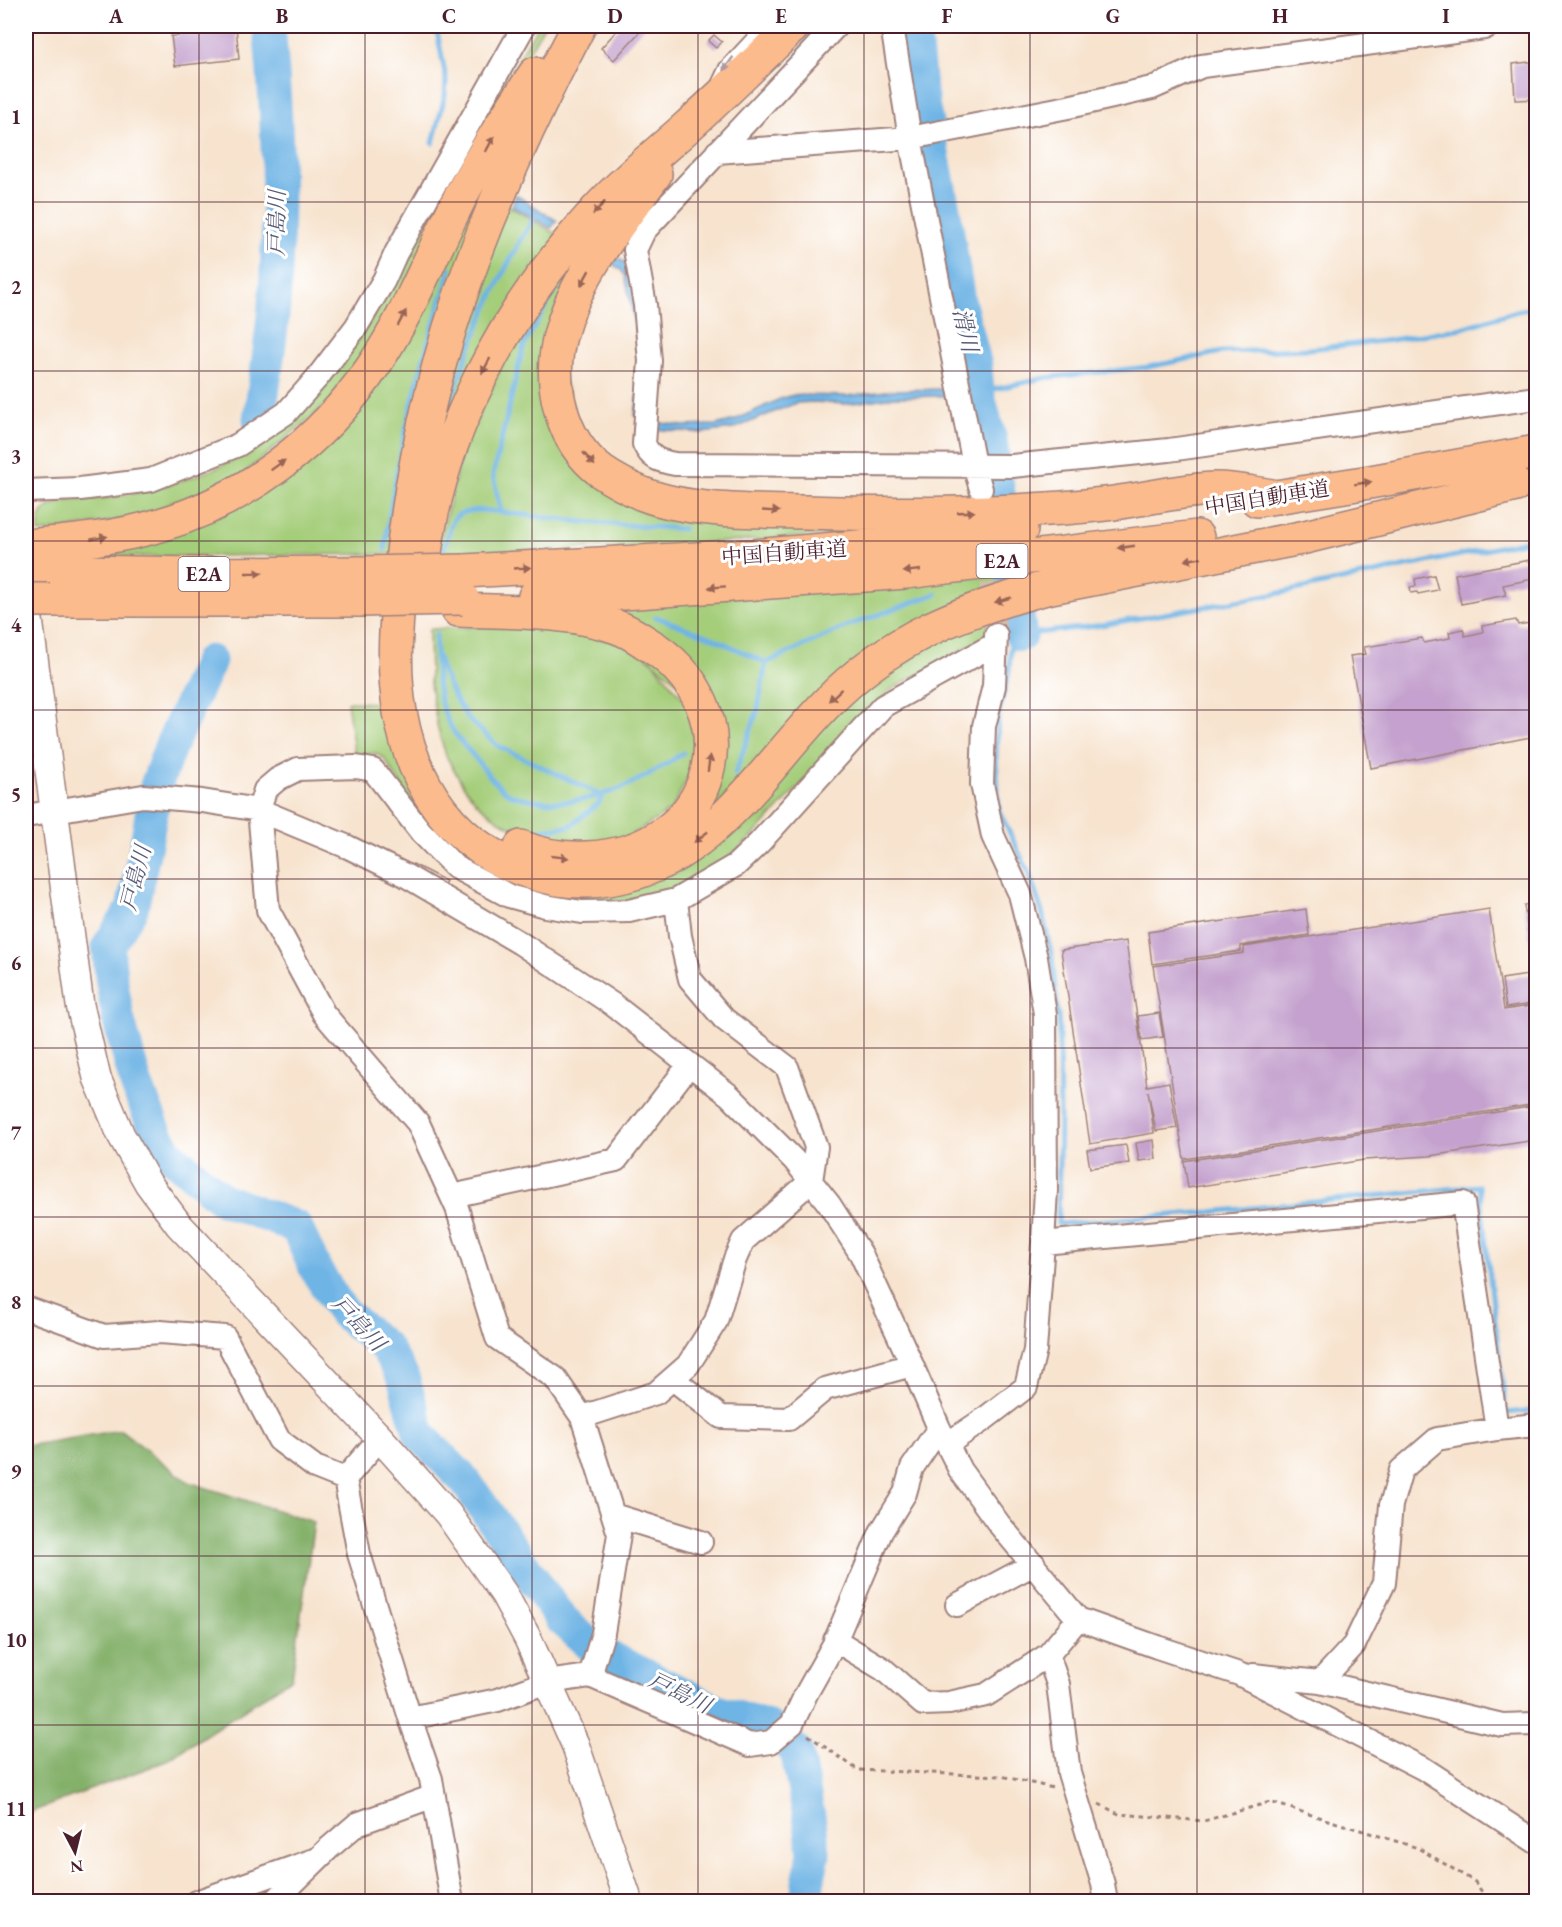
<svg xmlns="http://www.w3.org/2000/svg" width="1562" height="1927" viewBox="0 0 1562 1927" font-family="'EB Garamond','Noto Serif JP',serif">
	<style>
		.green { fill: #a5ce7a; stroke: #787652; stroke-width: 1.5 }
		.forest { fill: #84b16a; stroke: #67684a; stroke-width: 1.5 }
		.water { fill: #6eb4e5; stroke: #5c6a88; stroke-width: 1.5 }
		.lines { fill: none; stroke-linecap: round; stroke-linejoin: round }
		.stream { stroke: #6eb4e5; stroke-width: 5 }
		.river { stroke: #6eb4e5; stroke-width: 33 }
		.building { fill: #c4a1ce }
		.minor-tunnel { stroke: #d4bcad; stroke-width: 22; stroke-dasharray: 22 11; stroke-linecap: butt }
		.service-casing { stroke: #a0817c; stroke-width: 14 }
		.minor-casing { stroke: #a0817c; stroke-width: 26 }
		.tertiary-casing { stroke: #a0817c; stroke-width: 30 }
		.motorway-casing { stroke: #a0817c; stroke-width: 36 }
		.path { stroke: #a0817c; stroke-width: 3; stroke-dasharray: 4.5 4.5; stroke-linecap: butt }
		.service { stroke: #fff; stroke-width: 10 }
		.minor { stroke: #fff; stroke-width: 22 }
		.tertiary { stroke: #fff; stroke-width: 27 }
		.motorway { stroke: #fbbb8d; stroke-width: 33 }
		.motorway-bridge-casing { stroke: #a0817c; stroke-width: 36; stroke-linecap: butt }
		.motorway-bridge { stroke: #fbbb8d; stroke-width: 33 }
		.oneway { fill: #ae9aa0 }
		.oneway2 { fill: #9a6557 }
		.grid { fill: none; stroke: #4a1f2b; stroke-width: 1.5; stroke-opacity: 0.55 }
		.labels { text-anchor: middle; stroke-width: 6; stroke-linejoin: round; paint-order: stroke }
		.shield { fill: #fff; stroke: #80626b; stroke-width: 1.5 }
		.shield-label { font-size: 20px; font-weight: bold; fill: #4a1f2b }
		.street-label { font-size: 21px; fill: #4a1f2b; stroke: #fff }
		.water-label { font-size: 22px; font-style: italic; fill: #585b75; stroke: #fff }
		.neatline { fill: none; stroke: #4a1f2b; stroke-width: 2 }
		.grid-label { font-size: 20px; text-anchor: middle; font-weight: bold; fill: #4a1f2b }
	</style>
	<rect width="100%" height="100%" fill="#fff"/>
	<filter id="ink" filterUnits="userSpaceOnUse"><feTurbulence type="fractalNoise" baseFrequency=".0167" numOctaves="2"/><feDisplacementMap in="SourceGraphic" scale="12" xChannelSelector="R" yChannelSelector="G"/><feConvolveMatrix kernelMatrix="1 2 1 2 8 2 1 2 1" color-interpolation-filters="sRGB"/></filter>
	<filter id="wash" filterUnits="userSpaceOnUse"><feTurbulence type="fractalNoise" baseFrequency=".008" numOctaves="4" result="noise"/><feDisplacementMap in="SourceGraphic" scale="24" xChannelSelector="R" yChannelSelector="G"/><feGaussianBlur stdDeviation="1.35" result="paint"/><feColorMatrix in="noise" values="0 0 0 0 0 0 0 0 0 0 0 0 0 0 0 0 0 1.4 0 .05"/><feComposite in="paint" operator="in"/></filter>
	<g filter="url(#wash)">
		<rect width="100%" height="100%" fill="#f7e3ce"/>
		<path class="green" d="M538,26H544L473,147L389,316L330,401L242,475L155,514L39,533C38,522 40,511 51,506C65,498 93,500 109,498C155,491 224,471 262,443C347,380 390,290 439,199C471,141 503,83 538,26Z
			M524,108L392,554L96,557L70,553L282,476Z
			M507,205L560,236L430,449L455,348Z
			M586,241L548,330L597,484L952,521C913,525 874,530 834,534C702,546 569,549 437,553L462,451L513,342Z
			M1034,572H1059L957,602L700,825L720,717L587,608Z
			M987,615L988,629L985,637L890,690L751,838L722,863L671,892L634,900L605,902L568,901L520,890L473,867L442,842L413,804L384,758L375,753L355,757L347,702L386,703L435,823L609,891L858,687Z
			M480,627H546L621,643L650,658L693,711L696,762L671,810L619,843L541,842L498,820L477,803L463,785L446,756L437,725L430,685L429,629Z"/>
		<path class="forest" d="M121,1430L188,1482L314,1522L292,1678L166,1761L26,1814V1446Z"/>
		<path class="water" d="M516,195L557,221L551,228L512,206Z
			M617,257L628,265L640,316L641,417L635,416L640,380L636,330L625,275L619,268L613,265Z
			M945,389V396L894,397L846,404L813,402L796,403L733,429L701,433L654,429L655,422L683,426L716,425L735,420L782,398L794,395L847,396L894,390Z"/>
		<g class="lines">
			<path class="stream" d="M433,143L445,95L446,79L436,26
				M978,393L1044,378L1148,367L1222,352L1309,349L1392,340L1462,328L1517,311L1536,307
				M447,413C469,343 498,276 536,214
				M501,512L493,475L521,356L525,343L561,279
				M1536,539L1271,595L1096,626L1021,635L1011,644L1009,672L998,717L996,756L999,811L1029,873L1042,912L1052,957L1059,1026L1060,1114L1058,1224L1210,1212L1479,1186L1506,1413L1536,1410
				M444,548C454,520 448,511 483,510L582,522L683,529
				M385,549C396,453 421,360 451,268
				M656,617L713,638L766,663L847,626L936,594
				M436,634C436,667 434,697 451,727C457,739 468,749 476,759C486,771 497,788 511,795C516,797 524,798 529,799C585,811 638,784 683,753
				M438,657L441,668L453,695L468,719L498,746L601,795
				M735,774L758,709L766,663
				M534,831L570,826L599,803L602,797"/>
			<path class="river" d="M914,26L920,88L945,214L959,301L976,366L978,393L991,441L1021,635
				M259,419C265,381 271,343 274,305C281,213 278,118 269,26
				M210,661L170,747L156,786L146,844L132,909L108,946L111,977L118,1018L136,1084L157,1135L168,1153L222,1199L296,1227L317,1272L343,1312L385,1347L403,1377L420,1435L465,1481L561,1619L597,1651L720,1712L769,1727L796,1751L809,1816L814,1853L808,1883L806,1902"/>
		</g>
		<g id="blocks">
			<path class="building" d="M199,26H236L239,59L175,66L171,36H178V32L188,31L189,34L200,33Z
				M621,26H645L614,60L601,48Z
				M1370,26H1398V28L1371,31Z
				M714,35L722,42L716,48L708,41Z
				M1536,61V99L1515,100L1513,64Z
				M1530,560L1533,579L1503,585L1506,595L1461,604L1455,574Z
				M1434,575L1438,590L1418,594L1417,592L1411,593L1410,587L1416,586L1415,579Z
				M1516,620L1518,625L1536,622V736L1371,768L1350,656L1366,654L1364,647L1422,638L1424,643L1450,638L1449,632L1463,629L1465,636L1483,632L1482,626Z
				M413,864L446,881L443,886L451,889L447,898L403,874Z
				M1536,903V971H1535L1524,905Z
				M1306,909L1309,935L1241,946V951L1152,964L1148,932Z
				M1489,909L1504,1010L1536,1005V1104L1184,1159L1153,966L1244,953V947Z
				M1126,941L1147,1086L1169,1082L1177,1128L1156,1131L1148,1091L1154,1133L1090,1144L1061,950Z
				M1534,974L1536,1003L1506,1008L1502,979Z
				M1159,1013L1163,1037L1142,1040L1138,1016Z
				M1536,1106V1140L1429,1156L1364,1160L1188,1188L1184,1161Z
				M1154,1140L1156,1159L1139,1161L1136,1143Z
				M1126,1145L1129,1163L1090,1168L1087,1150Z"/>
		</g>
	</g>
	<g filter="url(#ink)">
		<use href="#blocks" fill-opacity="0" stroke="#a0817c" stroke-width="1.5"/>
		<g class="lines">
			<path class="minor-tunnel" d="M987,550L996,635"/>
			<defs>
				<path id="service" d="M717,84L725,67L763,26"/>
				<path id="minor" d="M836,26L644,231L635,250L645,305L650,361L644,444C651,459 659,461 675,464L1012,466L1169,450L1536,398
					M892,26L910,138L974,465L981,489
					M717,152L910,138L1068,107L1152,88L1202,66L1484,28L1488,26
					M26,491L80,489L151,480L238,445L286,413L317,378L356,327L384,280L396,253L524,26
					M26,816L143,796L202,801L259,810L348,847L403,874L520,943L612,1004L729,1095L794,1160L829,1204L861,1254L908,1356L939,1428L960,1470L999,1524L1078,1619L1157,1647L1239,1674L1424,1769L1536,1842
					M452,1196L616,1160L689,1065
					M1043,1243L1463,1203L1497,1429L1536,1425
					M26,1308L104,1336L160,1332L225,1337L279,1440L315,1467L345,1479
					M673,1379L721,1417L789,1419L825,1389L912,1365
					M582,1417L656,1393L688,1365L716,1321L735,1259L743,1241L811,1181L816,1147L787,1067L724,1019L690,979L680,936L676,900
					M380,1438L345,1479L359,1554L410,1718L431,1779L452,1902
					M947,1444L983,1420L1026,1387L1035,1350L1043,1243L1046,1190L1045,1014L1036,958L1020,894L993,836L982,784L984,726L994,686L996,635
					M613,1515L701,1542
					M957,1605L1034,1564
					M1078,1619L1048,1655L1058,1684L1069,1773L1103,1884L1106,1902
					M835,1640L883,1669L923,1704L949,1703L986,1695L1048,1655
					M1253,1675L1320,1682L1502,1725L1536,1724
					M590,1676L603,1633L619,1534L582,1417L555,1378L497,1338L457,1208L418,1123L324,1014L268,910L259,810L265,790L278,779L298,769L356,767L373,770L421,832L455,867L509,896L545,906L582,912L629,911L676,900L736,865L759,843L883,706L995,644
					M1320,1682L1354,1645L1384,1583L1391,1505L1401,1470L1437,1439L1497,1429
					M410,1718L498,1700L547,1682L590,1676L750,1745L771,1742L792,1724L806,1694L834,1644L881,1532L905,1493L912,1468L939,1428
					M196,1902L314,1860
					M274,1902L329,1848L357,1824L434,1796"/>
				<path id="tertiary" d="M26,597L80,1005L97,1078L121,1135L148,1183L179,1225L380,1438L448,1514L504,1594L528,1639L575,1744L629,1902"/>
				<path id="motorway" d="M579,26C538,104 501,184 470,268C434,367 410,474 400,580C396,623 392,668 400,712C410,767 435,817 482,849C529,880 583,890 638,872C721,845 769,762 828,702C891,638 960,611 1046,588L1301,538L1516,485
					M655,174C620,223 577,274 561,332C547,381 560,441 602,472C615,481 629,488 643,494C689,512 757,511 806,512C905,515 1006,515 1105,504C1140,500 1176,491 1212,489C1232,488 1258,494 1278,497
					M1257,500L1370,482L1536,452
					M26,546C70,542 117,538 160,525C246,500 322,441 372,368C410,313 433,249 464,190C485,150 510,112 535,74
					M423,569C437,434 506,309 597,210C625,179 657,154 688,126C724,94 758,60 793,26
					M26,571L193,574L359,573
					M464,571L753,556L905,543L1021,530
					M535,596L597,595L906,572L1197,537
					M50,600H359
					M458,610C509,612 569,610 617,627C626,630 636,636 645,642C757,709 717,853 587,858C564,859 542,856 521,847"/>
			</defs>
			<use href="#service" class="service-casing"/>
			<use href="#minor" class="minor-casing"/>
			<use href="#tertiary" class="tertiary-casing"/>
			<use href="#motorway" class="motorway-casing"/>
			<path class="path" d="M808,1735L858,1770L1001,1776L1053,1788
				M1099,1804L1119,1814L1204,1821L1270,1802L1418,1848L1475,1882L1489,1902"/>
			<use href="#service" class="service"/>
			<use href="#minor" class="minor"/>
			<use href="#tertiary" class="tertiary"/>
			<use href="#motorway" class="motorway"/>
			<defs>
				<path id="motorway-bridge" d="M359,573L464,571
					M26,600H50
					M359,600L462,598"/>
			</defs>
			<use href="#motorway-bridge" class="motorway-bridge-casing"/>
			<use href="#motorway-bridge" class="motorway-bridge"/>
		</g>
		<defs><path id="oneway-solid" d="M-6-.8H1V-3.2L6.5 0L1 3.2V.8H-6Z" transform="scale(1.5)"/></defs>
		<use class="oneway" href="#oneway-solid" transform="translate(728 64) rotate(127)"/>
		<g class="oneway2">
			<use href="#oneway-solid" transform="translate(490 144) rotate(-61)"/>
			<use href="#oneway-solid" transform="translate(599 208) rotate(133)"/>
			<use href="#oneway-solid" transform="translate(585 278) rotate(119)"/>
			<use href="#oneway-solid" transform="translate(402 318) rotate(-62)"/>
			<use href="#oneway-solid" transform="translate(486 366) rotate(118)"/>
			<use href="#oneway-solid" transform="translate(589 459) rotate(48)"/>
			<use href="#oneway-solid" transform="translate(278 465) rotate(-35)"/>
			<use href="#oneway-solid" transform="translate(1363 483) rotate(-9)"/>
			<use href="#oneway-solid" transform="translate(771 511) rotate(3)"/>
			<use href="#oneway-solid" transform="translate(966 512) rotate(-2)"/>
			<use href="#oneway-solid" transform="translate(99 538) rotate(-10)"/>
			<use href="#oneway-solid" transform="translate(1126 547) rotate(172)"/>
			<use href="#oneway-solid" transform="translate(1193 559) rotate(170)"/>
			<use href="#oneway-solid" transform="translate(522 568) rotate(-3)"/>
			<use href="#oneway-solid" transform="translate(912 571) rotate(174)"/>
			<use href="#oneway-solid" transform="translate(254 573)"/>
			<use href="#oneway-solid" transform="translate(717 587) rotate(176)"/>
			<use href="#oneway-solid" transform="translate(1003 600) rotate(163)"/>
			<use href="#oneway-solid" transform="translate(835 695) rotate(137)"/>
			<use href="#oneway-solid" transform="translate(709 763) rotate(-82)"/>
			<use href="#oneway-solid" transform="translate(701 837) rotate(142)"/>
			<use href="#oneway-solid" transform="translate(560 857) rotate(6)"/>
		</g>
	</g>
	<path class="grid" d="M199,26V1902M365,26V1902M532,26V1902M698,26V1902M864,26V1902M1030,26V1902M1197,26V1902M1363,26V1902M26,202H1536M26,371H1536M26,541H1536M26,710H1536M26,879H1536M26,1048H1536M26,1217H1536M26,1386H1536M26,1556H1536M26,1725H1536"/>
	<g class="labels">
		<g class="shield">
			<rect x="976.5" y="544" width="51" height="34" rx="4.5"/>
			<rect x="178.5" y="557" width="51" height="34" rx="4.5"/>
		</g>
		<g class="shield-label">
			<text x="1002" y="568">E2A</text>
			<text x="204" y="581">E2A</text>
		</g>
		<g class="street-label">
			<text transform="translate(1267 498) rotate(-9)" y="7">中国自動車道</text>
			<text transform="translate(784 553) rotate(-4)" y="7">中国自動車道</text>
		</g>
		<g class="water-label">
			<text transform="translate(276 223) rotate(-89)" y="8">戸島川</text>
			<text transform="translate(966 330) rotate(77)" y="8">滑川</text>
			<text transform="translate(135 878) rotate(-76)" y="8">戸島川</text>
			<text transform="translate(359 1323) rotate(47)" y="8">戸島川</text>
			<text transform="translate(680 1692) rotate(26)" y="8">戸島川</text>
		</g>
	</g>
	<rect width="1562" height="1927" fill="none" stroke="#fff" stroke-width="66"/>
	<g transform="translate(75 1852) rotate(173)" stroke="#ffffff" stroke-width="4.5" paint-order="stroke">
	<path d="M0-4.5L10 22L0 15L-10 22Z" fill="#4a1f2b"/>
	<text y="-9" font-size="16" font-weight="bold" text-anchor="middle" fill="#4a1f2b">N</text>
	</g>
	<rect x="33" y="33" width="1496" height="1861" class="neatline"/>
	<g class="grid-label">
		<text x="116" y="23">A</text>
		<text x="282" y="23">B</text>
		<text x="449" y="23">C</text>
		<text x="615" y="23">D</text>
		<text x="781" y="23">E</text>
		<text x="947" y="23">F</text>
		<text x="1113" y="23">G</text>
		<text x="1280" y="23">H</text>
		<text x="1446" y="23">I</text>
		<text x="16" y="124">1</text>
		<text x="16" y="294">2</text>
		<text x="16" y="463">3</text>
		<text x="16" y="632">4</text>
		<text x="16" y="801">5</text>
		<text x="16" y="970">6</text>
		<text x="16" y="1140">7</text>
		<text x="16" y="1309">8</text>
		<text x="16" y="1478">9</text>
		<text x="16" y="1647">10</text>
		<text x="16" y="1816">11</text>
	</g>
</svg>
